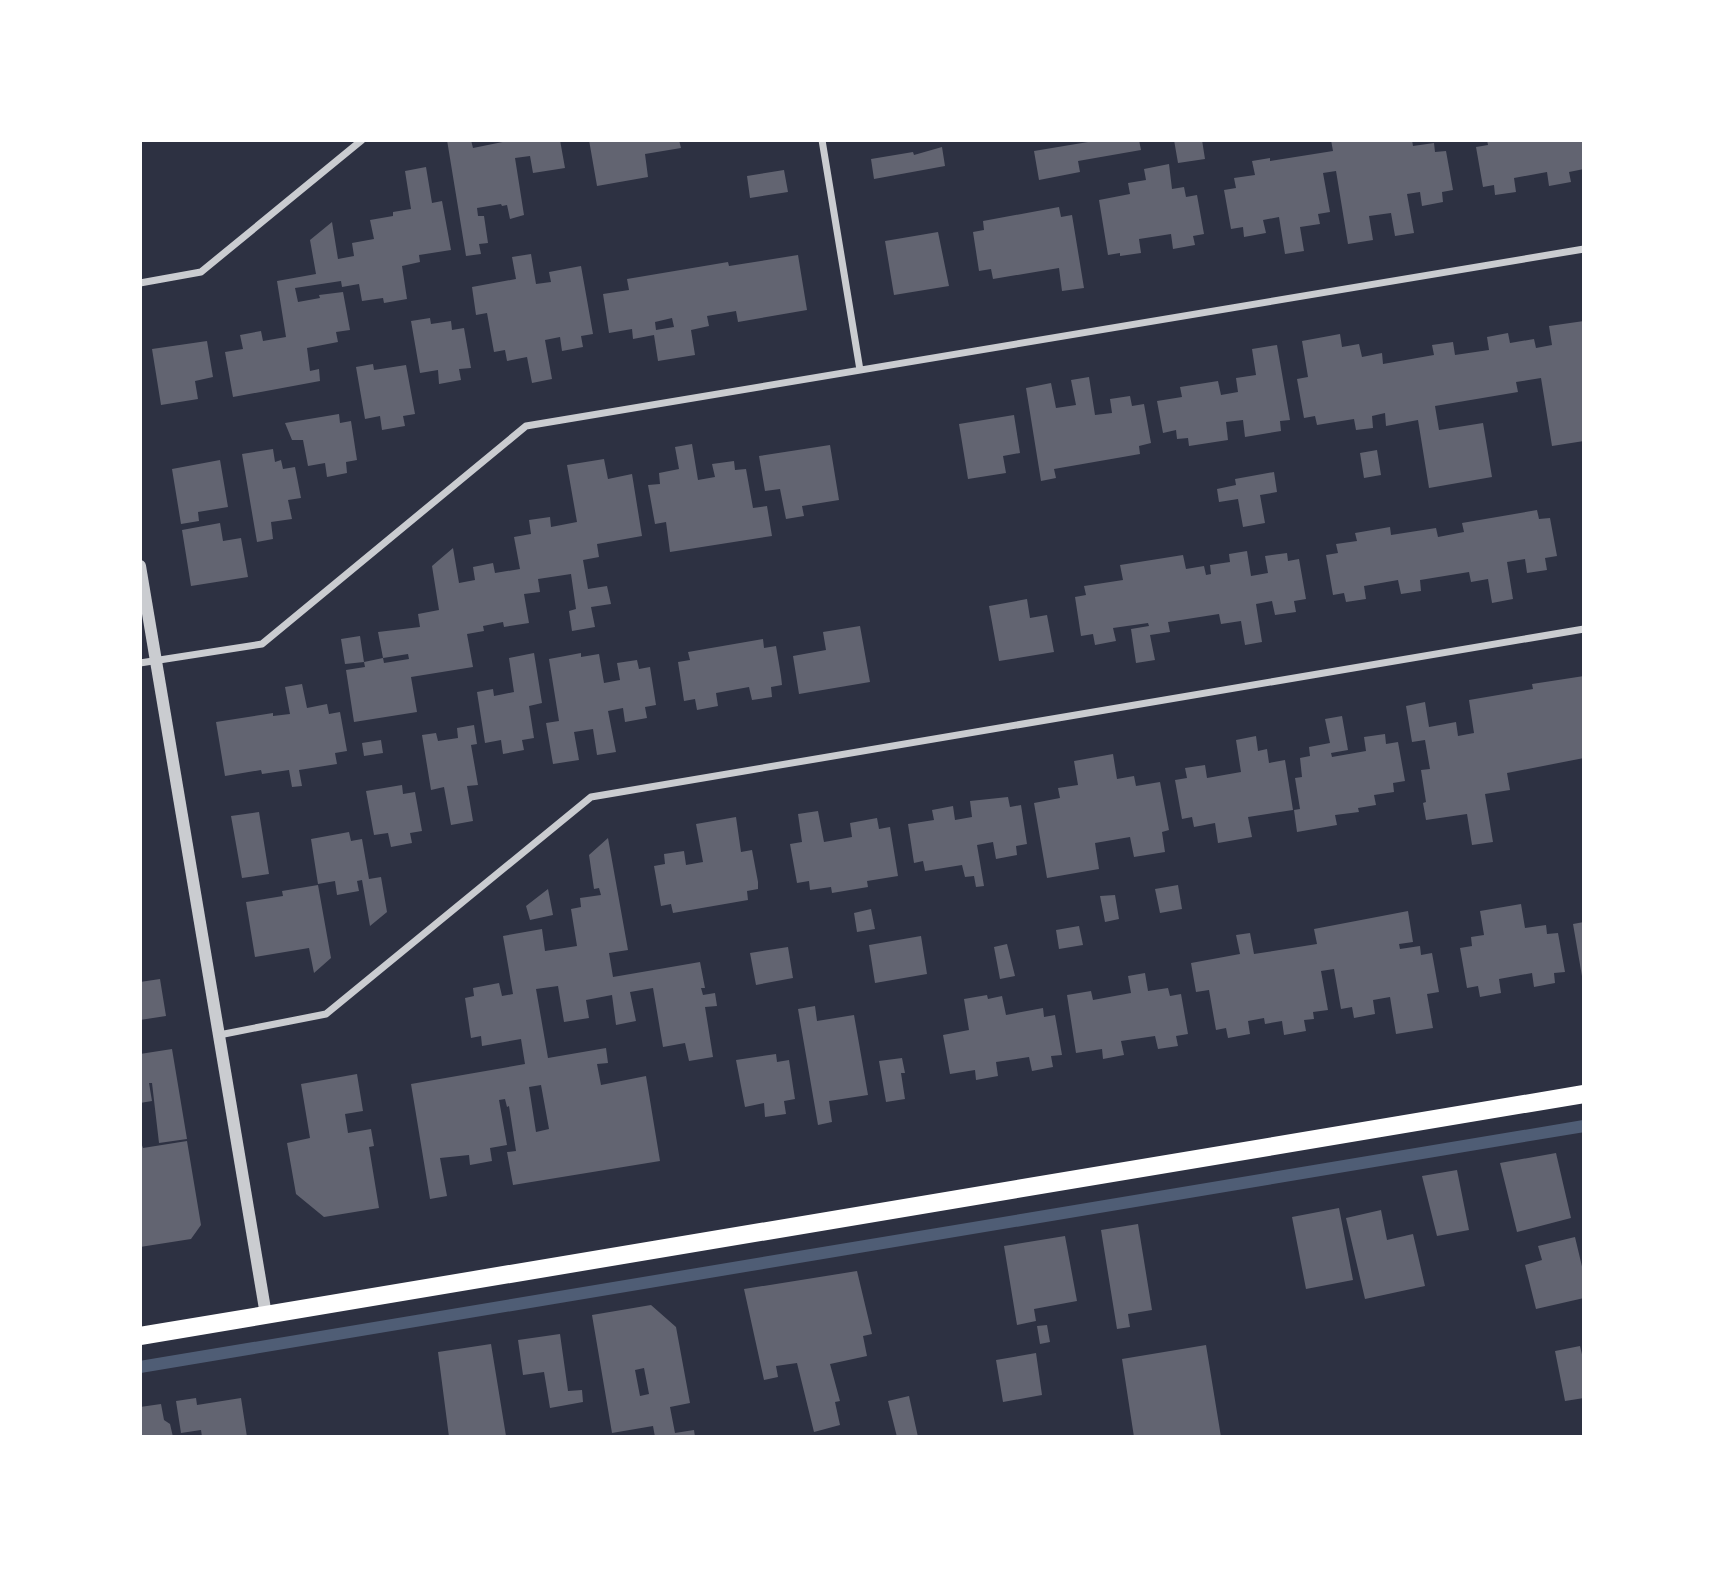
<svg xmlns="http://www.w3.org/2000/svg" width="1724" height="1577" viewBox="0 0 1724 1577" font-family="Helvetica,sans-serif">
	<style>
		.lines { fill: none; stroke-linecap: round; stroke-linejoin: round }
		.stream { stroke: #4f5d75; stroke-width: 12 }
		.building { fill: #626471; fill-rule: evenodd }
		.minor { stroke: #caccd0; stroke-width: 7 }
		.tertiary { stroke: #caccd0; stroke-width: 12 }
		.primary { stroke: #fff; stroke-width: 18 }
	</style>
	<rect width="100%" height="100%" fill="#2d3142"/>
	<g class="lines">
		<path class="stream" d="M140,1367L1584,1126"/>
	</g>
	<path class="building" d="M447,140H471L473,148L512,140H560L565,168L533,173L530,156L515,158L524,215L510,219L507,205L502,206L501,204L477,208L478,216H484L488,243L479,244L481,254L466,256Z
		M589,140H679L681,148L645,154L648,177L597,186Z
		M1100,140H1139L1141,150L1078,161L1080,172L1039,180L1034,151Z
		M1174,140H1202L1205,159L1178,163Z
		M1331,140H1412L1413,146L1434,143L1435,152L1446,151L1453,190L1442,192L1443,202L1422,206L1420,192L1407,194L1414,233L1395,236L1391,213L1369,216L1373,240L1348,244L1336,171L1323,173L1330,212L1318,214L1320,224L1300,227L1304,251L1285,254L1279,217L1263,220L1266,233L1244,237L1243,227L1231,229L1224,190L1236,188L1234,178L1255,175L1252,161L1270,158V161L1333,151Z
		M1487,140H1584V169L1569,172L1571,182L1549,186L1547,172L1514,178L1516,192L1495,195L1494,185L1483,187L1476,147L1488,145Z
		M942,147L945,166L874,179L871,159L913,152L914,155Z
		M1169,164L1172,189L1184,187L1186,197L1197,195L1204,234L1193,236L1195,245L1173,249L1171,234L1139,239L1141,253L1120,256V253L1108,255L1099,200L1130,194L1128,183L1146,180L1144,169Z
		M426,167L432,203L442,201L451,250L419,255L420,262L402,266L407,299L384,303L383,298L362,301L359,284L342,287L341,281L295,288L298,302L320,298L319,295L343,292L350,330L336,332L338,342L307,348L310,371L319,369L320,381L233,397L225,352L243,349L240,335L261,331L263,341L286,337L277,281L316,274L310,240L332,222L338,259L354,256L352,243L374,239L370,220L393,216V212L411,209L405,171Z
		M784,170L788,192L750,198L747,176Z
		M1059,207L1061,217L1072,215L1084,288L1062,291L1059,268L993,279L991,269L979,271L973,232L984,230L983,221Z
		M938,232L949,286L894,295L885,241Z
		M531,254L536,284L551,282L549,272L581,266L593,334L581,336L583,347L562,351L560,337L545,340L552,379L532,383L527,357L507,361L505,350L494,352L487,313L476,315L472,287L516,279L512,257Z
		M798,255L807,310L738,322L736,311L707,316L709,326L691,330L695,355L658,361L654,335L633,339L632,329L609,333L603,294L629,290L627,279L728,262L729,266ZM672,318L674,327L656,330L655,322Z
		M430,318L431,324L451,321L452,330L464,328L471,368L459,369L461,380L439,384L438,370L420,373L411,321Z
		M1584,321V441L1552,446L1541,378L1516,382L1518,392L1435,406L1439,430L1483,423L1492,477L1429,488L1418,420L1386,426L1385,413L1372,416L1373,428L1356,430L1354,419L1317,425L1315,416L1304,418L1297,379L1308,377L1302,341L1340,334L1342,347L1359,344L1362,357L1382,353L1383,364L1434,355L1432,345L1453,342L1455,355L1489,350L1487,337L1508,333L1510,343L1534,339L1536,348L1552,345L1549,326Z
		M207,341L213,377L195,381L198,399L161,405L152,349Z
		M1277,345L1290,420L1280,421L1281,431L1245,437L1243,420L1226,422L1228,440L1189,446L1188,438L1177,439L1176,430L1163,433L1157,401L1182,397L1180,387L1218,381L1221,395L1238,392L1236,378L1256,375L1252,349Z
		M373,364L374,370L406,365L415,414L403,416L405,426L382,430L380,416L365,419L356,367Z
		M1089,377L1095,415L1112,413L1110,399L1130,396L1132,406L1144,404L1151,443L1139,446L1140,454L1054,469L1056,478L1041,481L1026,388L1051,383L1056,408L1076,405L1071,380Z
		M339,414L340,423L351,421L357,460L346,462L347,473L327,477L325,463L308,466L303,440H292L285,423Z
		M1014,415L1020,453L1003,456L1006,473L968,479L959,424Z
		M692,444L698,480L715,477L712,464L734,461L735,470L746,469L753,508L767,506L772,536L670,552L666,522L655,524L648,485L660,484L659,473L679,469L675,447Z
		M830,445L839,500L802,506L804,516L786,519L780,489L765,491L759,456Z
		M273,449L275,462L281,460L283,469L295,467L301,498L288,500L292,519L271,522L273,539L257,542L242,454Z
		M1377,450L1381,475L1364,478L1360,453Z
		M604,459L608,479L632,474L642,536L597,544L599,557L583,560L588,589L607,586L611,604L591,607L595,627L572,631L569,611L576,609L571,574L538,579L540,592L524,594L529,623L504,627L503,622L483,626L484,631L467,634L473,667L411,677L417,712L354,722L346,670L365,667L364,662L345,664L341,639L360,636L364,662L383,658L384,663L409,659L408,654L383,658L378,632L420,627L418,614L439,610L432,566L453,548L459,583L475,580L473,567L493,563L495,573L520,569L514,537L531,534L529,520L550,517L551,527L577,522L567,465Z
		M220,460L228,507L198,512L199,521L181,524L172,469Z
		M1274,472L1277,492L1260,495L1265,523L1243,527L1238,499L1219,502L1217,489L1236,485L1235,479Z
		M1537,510L1539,519L1550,518L1557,556L1545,558L1547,570L1527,573L1525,559L1507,562L1513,599L1492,603L1488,579L1471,582L1469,572L1420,580L1421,591L1401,594L1398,580L1364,586L1366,599L1346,602L1344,593L1333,595L1326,555L1338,553L1336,544L1357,541L1355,533L1390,527L1391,535L1436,528L1438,537L1464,532L1462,523Z
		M220,523L223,541L241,538L248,577L191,586L182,530Z
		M1247,551L1251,576L1268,573L1265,556L1287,553L1288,561L1299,559L1306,599L1294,601L1296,612L1275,615L1272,601L1256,604L1262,642L1245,645L1241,621L1221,624L1219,614L1168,622L1170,632L1150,635L1155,660L1136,663L1131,629L1149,626L1148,623L1113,628L1116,641L1095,645L1093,634L1081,636L1075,597L1086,595L1084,586L1123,580L1120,565L1183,555L1186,569L1204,566L1206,575L1211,574L1210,565L1230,562L1229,554Z
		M1027,599L1030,618L1047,615L1054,652L999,661L989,606Z
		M860,626L870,682L799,694L793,656L826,650L823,632Z
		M763,639L764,648L776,646L781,676L782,685L771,687L772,697L752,700L749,687L716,693L718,706L697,710L695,699L684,701L678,662L690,660L688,652Z
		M534,653L542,703L529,706L534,738L522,740L524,750L503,754L501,740L485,743L477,692L493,689L494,696L514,692L509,658Z
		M581,653V657L599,654L604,683L620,680L617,663L637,660L639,669L650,667L656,705L645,707L647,718L625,722L623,708L608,711L616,752L597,755L593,729L574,732L579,760L553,764L546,723L559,721L549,659Z
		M1584,676V758L1507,773L1510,790L1485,794L1493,842L1472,845L1467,814L1426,820L1423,803L1426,802L1421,770L1430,769L1425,740L1412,742L1406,706L1425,702L1429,727L1456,722L1458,736L1474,733L1469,700L1533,689L1532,684Z
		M302,684L307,708L327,704L329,714L340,712L347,751L335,753L337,764L299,770L302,786L292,787L289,770L262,774L261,770L225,776L216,722L273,713V716L290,714L285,687Z
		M1342,716L1348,750L1331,753L1332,757L1366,751L1364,737L1385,734L1386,744L1398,742L1405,781L1393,783L1394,792L1374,795L1376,805L1358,808L1359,812L1335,815L1337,825L1297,832L1294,810L1300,809L1295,778L1302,777L1300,758L1310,756L1309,747L1330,743L1325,719Z
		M474,725L477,744L471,745L478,785L467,786L473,821L451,825L444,787L431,790L422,735L436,733L438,741L458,738L457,728Z
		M1256,736L1258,751L1267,749L1269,763L1285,760L1293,810L1248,817L1252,837L1218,843L1215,823L1194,827L1192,817L1182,819L1175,780L1187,778L1185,768L1205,765L1207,778L1241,772L1236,740Z
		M381,740L383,753L364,756L362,743Z
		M1113,754L1117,779L1134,776L1136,786L1160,782L1169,830L1162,832L1165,852L1134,857L1130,837L1095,843L1099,869L1047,878L1034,803L1060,798L1058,788L1078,785L1074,761Z
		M402,785L403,794L415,792L422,831L410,833L412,843L391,847L388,833L374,835L366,791Z
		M1008,797L1010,807L1021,805L1027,844L1016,846L1017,855L996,859L993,842L977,845L984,886L976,887L974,876L965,877L962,865L925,871L923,861L914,863L908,824L934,820L932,810L953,806L955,820L972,817L970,801Z
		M818,811L824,842L852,837L850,823L877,818L879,829L890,827L898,876L867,881L868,887L832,893L831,887L810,890L809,881L797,883L790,844L802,842L798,814Z
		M259,812L269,874L242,878L231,816Z
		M736,817L741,852L752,850L758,882V889L747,891L748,900L673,913L671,904L661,906L654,866L665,864L664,854L684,851L686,865L703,862L696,824Z
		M349,832L351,841L362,839L369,879L381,877L387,912L370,926L362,880L357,881L359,891L337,895L335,881L318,884L311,839Z
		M608,838L628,950L609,953L613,977L700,962L705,988H701L703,995L715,993L717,1006L705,1007L713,1057L689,1061L685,1043L663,1047L653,988L630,992L636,1021L616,1025L612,995L586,1000L589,1018L564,1022L558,986L536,989L548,1058L606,1048L608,1063L597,1064L601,1085L646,1076L660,1161L513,1185L507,1152L516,1151L509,1106L507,1107L505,1099L499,1100L507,1145L490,1148L492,1161L470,1165L469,1155L440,1158L447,1196L430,1199L411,1084L525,1064L521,1039L482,1046L481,1036L471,1038L465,998L474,996L473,988L499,983L502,996L513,994L503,936L542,929L545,951L577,946L571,909L581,907L580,898L601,895L599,888L594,889L589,855ZM541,1085L549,1129L536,1132L529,1087Z
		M318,885L331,958L314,973L309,948L255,957L246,902L283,896L282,891Z
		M1178,885L1182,909L1160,913L1155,889Z
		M548,889L553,915L530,920L526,906Z
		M1115,895L1119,919L1105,922L1100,896Z
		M1521,904L1525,928L1546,925L1547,934L1558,933L1565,972L1554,973L1555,983L1534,987L1532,973L1499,979L1501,993L1480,997L1478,986L1467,988L1460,948L1472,946L1471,937L1484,935L1480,911Z
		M871,909L875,929L857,932L854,913Z
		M1408,911L1413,942L1399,944L1400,949L1420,946L1421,955L1432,953L1439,992L1427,994L1433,1028L1396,1034L1390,997L1373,1000L1375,1014L1354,1018L1352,1007L1341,1009L1334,969L1321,971L1328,1010L1313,1012L1314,1019L1304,1020L1306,1031L1284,1035L1282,1021L1265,1024L1264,1018L1248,1021L1250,1034L1228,1038L1226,1028L1216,1030L1209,990L1196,992L1191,963L1240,954L1236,935L1250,933L1254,954L1317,944L1314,929Z
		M1584,922V982H1583L1573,924Z
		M1079,926L1083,945L1059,949L1056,930Z
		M921,936L927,974L875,983L869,945Z
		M1007,944L1015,976L1000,979L994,947Z
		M788,947L793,978L756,985L750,953Z
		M1145,973L1148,991L1168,988L1170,996L1181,994L1188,1034L1176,1036L1178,1046L1158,1049L1155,1036L1121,1041L1124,1055L1103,1059L1102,1049L1076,1053L1067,995L1091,991L1093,1000L1131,993L1128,976Z
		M160,979L166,1016L140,1020V982Z
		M987,995L988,999L1002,996L1006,1015L1043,1008L1044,1017L1055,1015L1062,1055L1051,1056L1053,1067L1032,1071L1029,1057L996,1062L998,1076L976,1080L975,1070L950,1074L943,1035L969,1030L964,999Z
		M815,1006L817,1021L854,1015L868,1095L829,1101L832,1122L818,1125L798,1009Z
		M172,1049L187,1139L159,1143L152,1083H149L152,1101L140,1103V1054Z
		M776,1054L777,1062L789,1060L795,1099L784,1101L786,1114L765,1117L764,1103L745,1107L736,1060Z
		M902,1058L905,1073H901L905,1099L886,1102L879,1061Z
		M357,1074L363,1111L345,1114L348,1133L371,1129L374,1146L369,1147L379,1208L324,1217L296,1194L287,1143L310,1138L301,1084Z
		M140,1140L143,1148L187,1141L201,1225L191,1239L140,1247Z
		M1556,1153L1571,1218L1517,1232L1500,1163Z
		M1457,1170L1469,1230L1437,1236L1422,1176Z
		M1339,1208L1353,1280L1306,1289L1292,1217Z
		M1381,1210L1387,1240L1413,1234L1425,1286L1365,1299L1346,1218Z
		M1138,1224L1152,1310L1128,1314L1130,1327L1117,1329L1101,1230Z
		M1065,1236L1077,1301L1034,1309L1036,1321L1017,1325L1004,1246Z
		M1575,1237L1584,1275V1298L1536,1309L1525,1265L1542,1260L1538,1246Z
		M857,1271L872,1334L863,1336L867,1356L830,1364L840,1401L835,1402L840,1425L814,1432L797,1363L776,1366L778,1377L764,1380L744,1289Z
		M651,1305L676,1327L690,1403L670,1407L675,1433L694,1430L695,1437H655L653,1426L612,1433L592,1315ZM644,1368L649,1394L640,1396L635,1370Z
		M1047,1325L1050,1342L1040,1344L1037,1326Z
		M560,1334L568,1391L582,1390L583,1402L550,1408L544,1372L523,1375L518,1340Z
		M491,1344L506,1436L449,1437L438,1352Z
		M1206,1345L1221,1437H1134L1122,1359Z
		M1580,1346L1584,1363V1398L1565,1401L1555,1351Z
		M1036,1353L1042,1395L1003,1402L996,1360Z
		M909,1396L918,1437H897L888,1401Z
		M196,1398L197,1405L241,1398L247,1437H202L201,1430L181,1433L176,1401Z
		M161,1404L164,1420L170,1424L173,1437H140V1407Z"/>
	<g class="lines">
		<path class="minor" d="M822,140L860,370
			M140,283L201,272L362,140
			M140,663L262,644L526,426L1584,249
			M219,1035L326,1014L591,797L1584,629"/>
		<path class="tertiary" d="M140,566L266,1315"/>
		<path class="primary" d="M140,1336L1584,1094"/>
	</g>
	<rect width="1724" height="1577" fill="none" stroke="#ffffff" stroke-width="284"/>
</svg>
